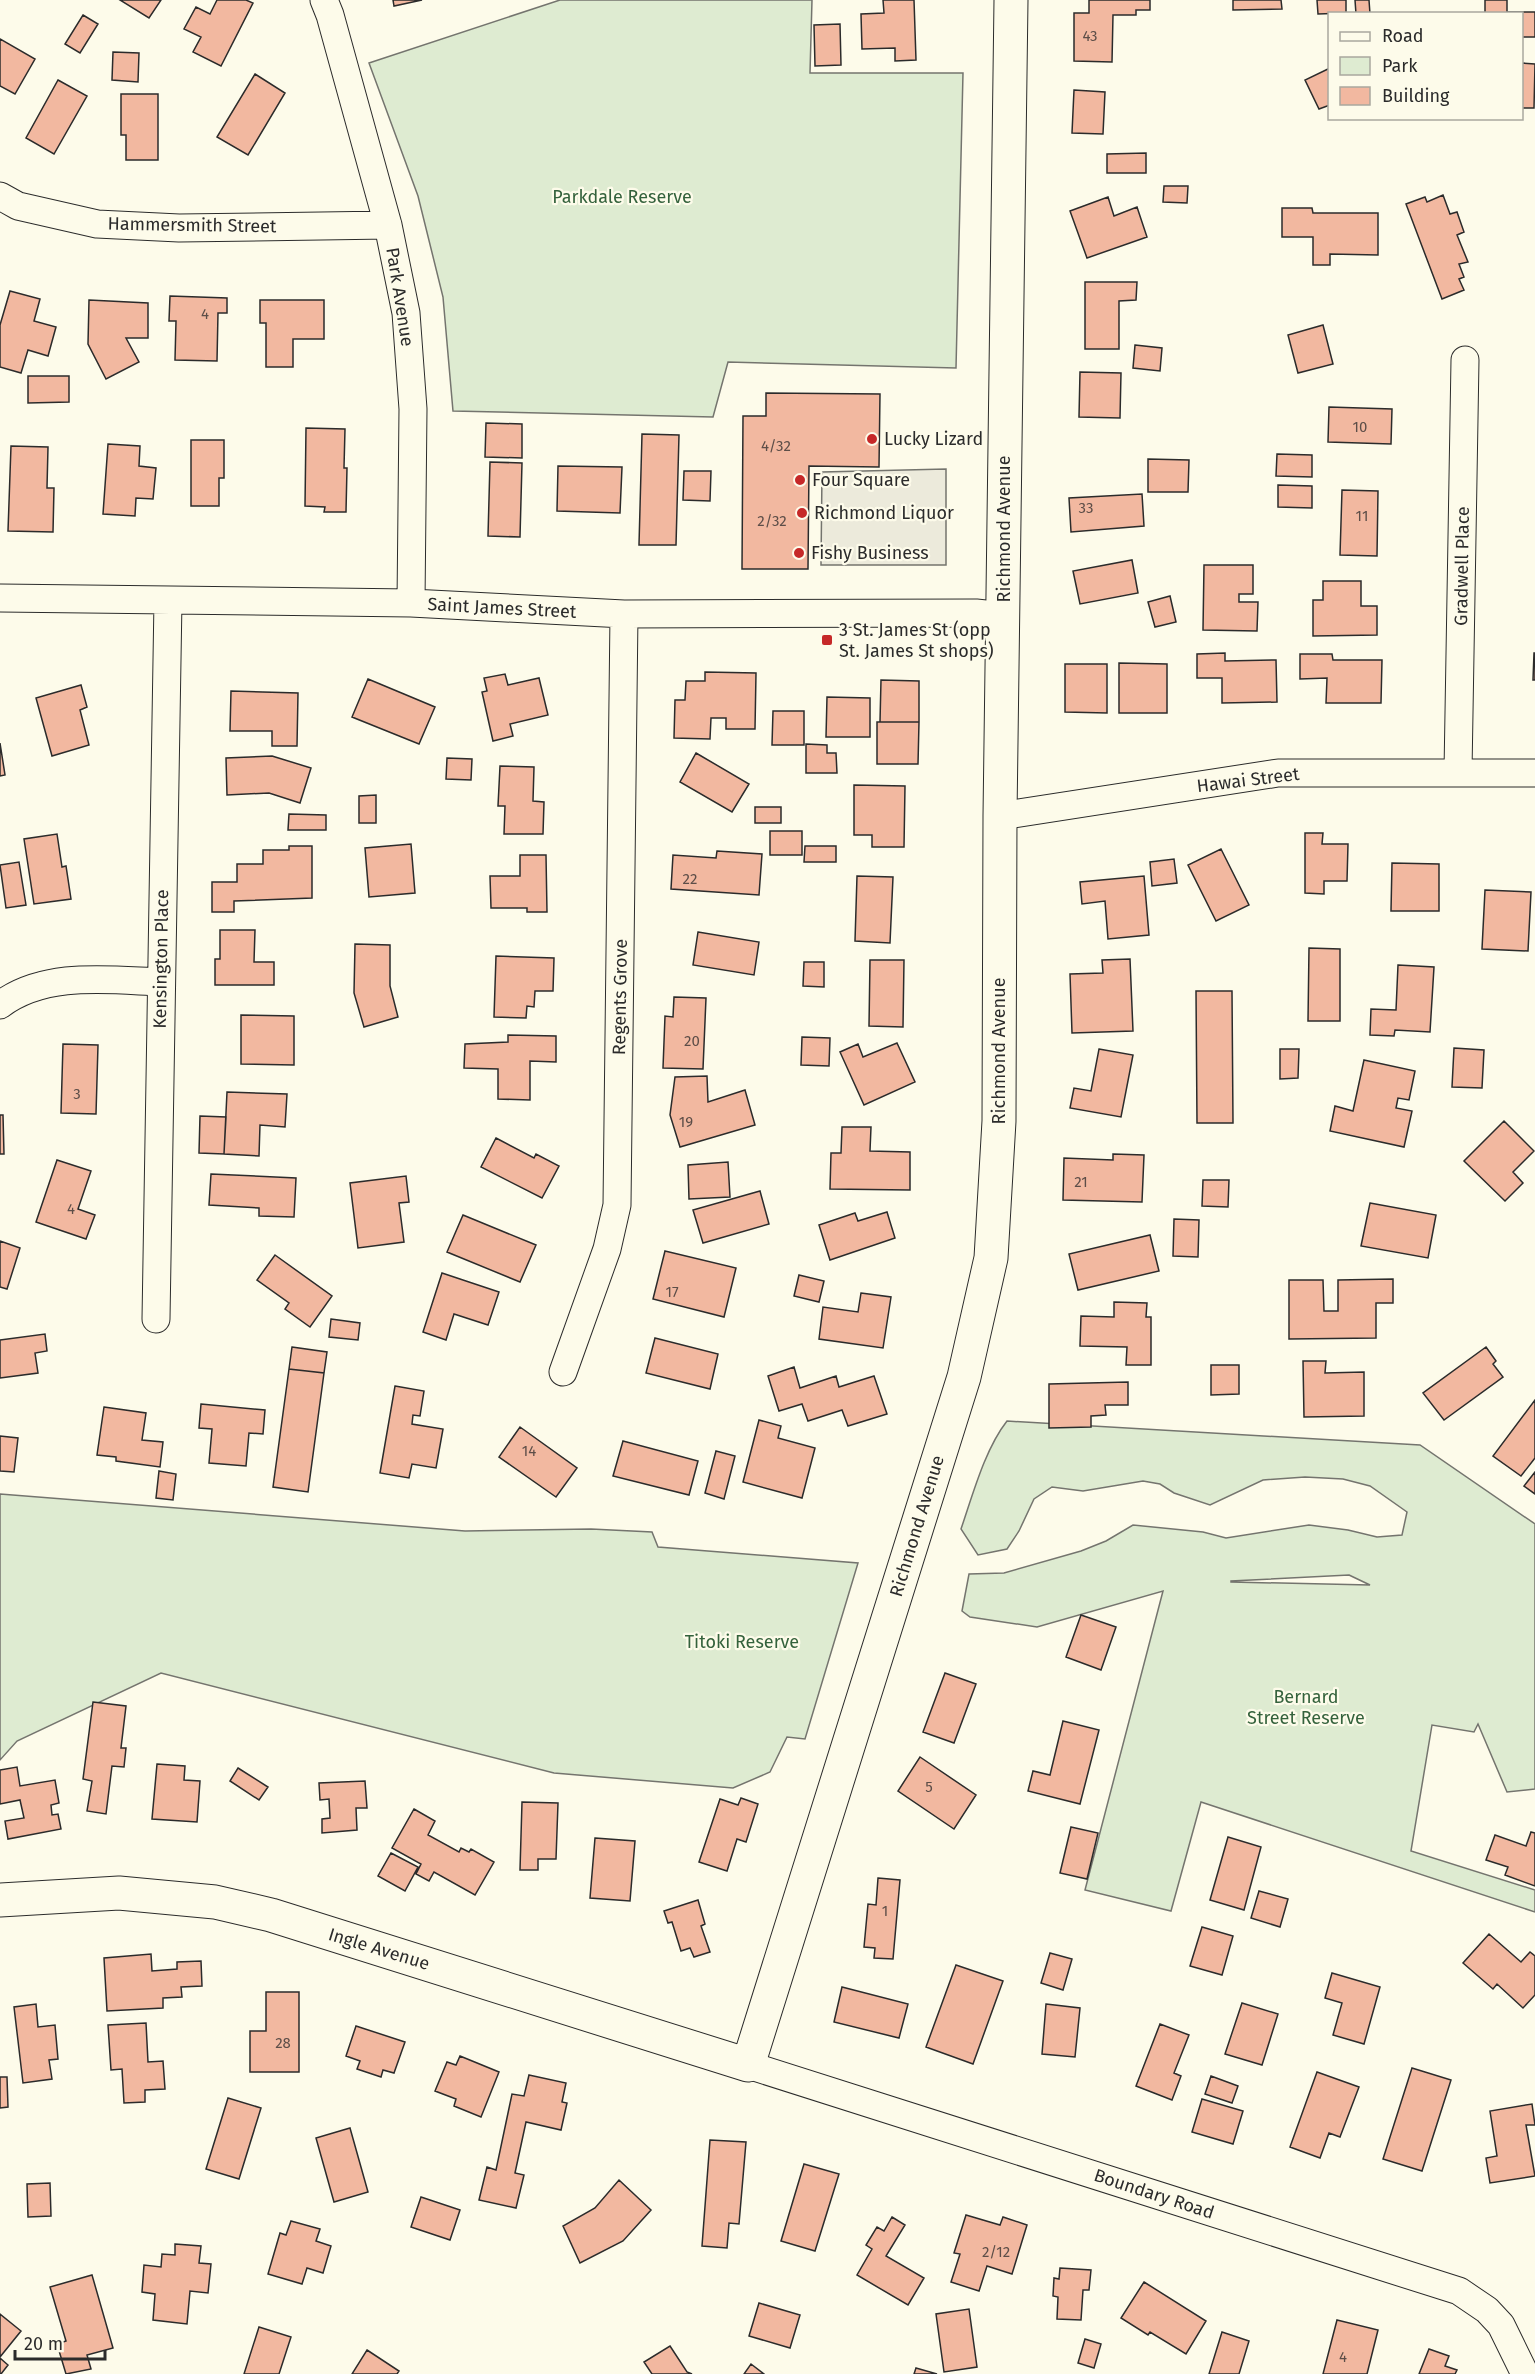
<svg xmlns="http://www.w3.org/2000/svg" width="1535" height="2374" viewBox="0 0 1535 2374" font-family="'Fira Sans',sans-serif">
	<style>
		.green { fill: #deebd1; stroke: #74746e; stroke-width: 1.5; fill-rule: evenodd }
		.parking { fill: #eceadb; stroke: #74746e; stroke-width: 1.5 }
		.building { fill: #f2b8a0; stroke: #2b2b2b; stroke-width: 1.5 }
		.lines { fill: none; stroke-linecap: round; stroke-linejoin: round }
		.street-casing { stroke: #2b2b2b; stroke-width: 29 }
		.secondary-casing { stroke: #2b2b2b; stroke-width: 35 }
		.street { stroke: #fdfbea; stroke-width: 27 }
		.secondary { stroke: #fdfbea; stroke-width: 33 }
		.poi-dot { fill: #c62828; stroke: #fdfbea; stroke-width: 2 }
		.labels { text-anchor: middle; stroke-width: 4.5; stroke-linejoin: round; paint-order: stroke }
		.number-label { font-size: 15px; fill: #5d4e48 }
		.park-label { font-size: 18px; fill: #34623c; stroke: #fdfbea }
		.street-label { font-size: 18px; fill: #2b2b2b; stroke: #fdfbea }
		.poi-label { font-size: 18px; fill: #2b2b2b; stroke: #fdfbea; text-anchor: start }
	</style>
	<rect width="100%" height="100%" fill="#fdfbea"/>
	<path class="green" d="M560,0H812L810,73H963L956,368L728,362L713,417L453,411L443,297L418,196L369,63Z
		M1007,1421L1420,1445L1535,1524V1789L1507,1792L1478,1724L1474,1732L1432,1725L1411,1851L1535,1890V1912L1201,1802L1171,1911L1085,1890L1163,1591L1037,1627L970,1617L962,1611L969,1574L1004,1573L1081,1551L1106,1541L1133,1525L1203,1532L1226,1538L1309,1525L1348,1530L1377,1537L1402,1535L1407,1512L1370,1486L1343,1479L1305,1477L1263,1480L1210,1505L1174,1493L1160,1484L1143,1481L1083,1491L1052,1487L1034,1499L1019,1531L1007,1549L978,1555L961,1529C973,1494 985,1449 1007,1421ZM1349,1575L1370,1585L1231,1582V1581Z
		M0,1494L465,1531L591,1529L652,1532L658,1547L858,1563L805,1739L787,1737L770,1772L733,1788L554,1773L161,1673L17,1741L0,1760Z"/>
	<path class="parking" d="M946,469V565H821L822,472Z"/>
	<path class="building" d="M120,0H161L149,18Z
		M217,0H246L253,3L221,66L193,52L201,37L184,29L196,7L210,14Z
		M393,0H422L394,6Z
		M883,0H914L916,60L895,61V48L862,49L861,14L884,13Z
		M1089,0H1150V10H1136V15H1113L1112,62L1074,61V13H1089Z
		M1233,0H1281L1282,9L1233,10Z
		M1317,0H1346V13L1318,14Z
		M1355,0H1369L1370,14H1356Z
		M1485,0H1507V12H1535V37H1522V14H1485Z
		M83,15L98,24L80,53L65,44Z
		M840,24L841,65L815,66L814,25Z
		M0,39L35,59L15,94L0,86Z
		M113,52L139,53L138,82L112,80Z
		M1522,63L1535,64L1534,108H1522Z
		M1330,68V105L1319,109L1305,80Z
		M255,74L285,93L248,155L217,137Z
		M58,80L87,96L54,154L26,138Z
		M1074,90L1105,92L1103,134L1072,133Z
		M121,94H158V160H126V135H121Z
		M1146,153V173H1107V154Z
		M1164,186H1188L1187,203L1163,202Z
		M1443,195L1450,214L1457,212L1464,232L1457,235L1468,262L1459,264L1464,277L1459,279L1464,290L1442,299L1406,204L1425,197L1427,202Z
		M1108,197L1114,216L1137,207L1147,237L1087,258L1070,211Z
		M1282,208H1312L1313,213H1378V255L1330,254V265H1313V237H1282Z
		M1085,282H1137L1136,300L1119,301V349H1085Z
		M10,291L40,299L34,321L56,327L48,356L28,350L21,373L0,367V325Z
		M170,296L227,298V313H218L217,361L175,360L176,321H169Z
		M89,300L148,303V338H126L139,362L106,379L88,344Z
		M260,300H324V339H293V367H266V323H260Z
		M1323,325L1333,364L1298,373L1288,335Z
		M1135,345L1162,348L1160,371L1133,368Z
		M1080,372L1121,373L1120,418L1079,417Z
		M28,376H69V402L28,403Z
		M766,393L880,394L879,467L809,466L808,569H742L743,416H766Z
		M1329,407L1392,409L1391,444L1328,442Z
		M486,423L522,424V458L485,457Z
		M306,428L345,429L344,468H347L346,512H324L325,507L305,506Z
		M642,434L679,435L676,545H639Z
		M191,440H224V478H219V506H191Z
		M108,444L140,446L139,466L156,468L153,499L136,498L135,516L103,514Z
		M11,446L48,447L47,488H54L53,532L8,531Z
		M1277,454L1312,455V477L1276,476Z
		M1148,459L1189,460L1188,492H1148Z
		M490,462L522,463L520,537L488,536Z
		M558,466L622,467L620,513L557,511Z
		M684,471H711L710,501L683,500Z
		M1278,485L1312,486V508L1278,507Z
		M1342,490L1378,491L1377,556L1340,555Z
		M1142,494L1144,526L1071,532L1069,498Z
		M1132,560L1138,593L1080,604L1073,571Z
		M1204,565H1253V594H1239V602H1258L1257,631L1203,630Z
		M1323,581H1361V606H1377V635L1313,636V600H1323Z
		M1170,596L1176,622L1155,627L1148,602Z
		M1225,653V661L1276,660L1277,702L1222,703V678H1197V654Z
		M1534,653H1535V680H1533Z
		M1300,654H1332L1333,660H1382L1381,703H1326L1327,678L1300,679Z
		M1119,663L1167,664V713H1119Z
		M1065,664H1107V713L1065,712Z
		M705,672L756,673L755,729H726V718H711L710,739L674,738L675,700H685L686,681H705Z
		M505,674L508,685L539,678L548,715L510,724L513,736L493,741L482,692L487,691L484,678Z
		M368,679L435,707L419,744L352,717Z
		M881,680L919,681V722H880Z
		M81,685L87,707L80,710L89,745L52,756L36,698Z
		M231,691L298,693L297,746H272V731H230Z
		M827,697L870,698V737H826Z
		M773,711H804V745H772Z
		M877,722H919L918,764H877Z
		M0,743L5,775L0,776Z
		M806,744L827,745V753H836L837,773H806Z
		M696,753L749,784L732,812L680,782Z
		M272,756L311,768L300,803L269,793L227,795L226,758Z
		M447,758L472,759L471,780L446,779Z
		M500,766L534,767L533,801L544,802L543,834H504L505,806H498Z
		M854,785L905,786L904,847H872V835H854Z
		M376,795V823H359V796Z
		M755,807H781V823H755Z
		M289,814L326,815V830H288Z
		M770,831H802V855H770Z
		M1305,833H1323L1322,844H1348L1347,881H1324V894L1305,893Z
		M57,834L62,867L66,866L71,899L34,904L24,839Z
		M411,844L415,893L369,897L365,848Z
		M289,846H312V898L234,901V912H212V882H237V864H263V850H289Z
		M805,846H836V862H804Z
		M1221,849L1249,905L1216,921L1188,865Z
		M717,851L762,854L759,895L671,889L673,855L716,858Z
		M520,855H546L547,912H527V908H491L490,876H520Z
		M1174,859L1177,883L1152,886L1150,862Z
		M19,862L26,905L6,908L0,865Z
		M1392,863L1439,864V911H1391Z
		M857,876L893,877L890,943L855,941Z
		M1144,876L1149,935L1108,939L1105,901L1082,904L1080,882Z
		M1485,890L1531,892L1528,951L1482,949Z
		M220,930H255L254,962H274V985H215V959H220Z
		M698,932L759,942L754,975L693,965Z
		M355,944L390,945V986L398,1017L364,1027L354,993Z
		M1309,948L1340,949V1021H1308Z
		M496,956L554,958L553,991H535L534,1007L527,1006L526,1018L494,1017Z
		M1130,959L1133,1031L1072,1033L1070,974L1103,973L1102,960Z
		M870,960H904L903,1027L869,1026Z
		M804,962H824V987L803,986Z
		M1398,965L1434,967L1430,1032L1395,1030L1394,1036L1370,1035L1371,1009L1396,1010Z
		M1196,991H1232L1233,1123H1197Z
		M674,997L706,998L703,1069L663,1068L665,1016L673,1017Z
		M241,1015L294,1016V1065L241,1064Z
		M508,1035L556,1036V1062L530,1061V1100L498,1099V1069L464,1068L465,1044L508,1042Z
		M802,1037L830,1038L829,1066L801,1065Z
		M897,1043L915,1082L864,1105L840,1052L858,1044L863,1057Z
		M63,1044L98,1045L96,1114L61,1113Z
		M1454,1048L1484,1050L1482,1088L1452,1087Z
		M1099,1049L1133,1055L1121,1117L1070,1108L1074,1088L1091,1091Z
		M1280,1049H1299L1298,1078L1280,1079Z
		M1364,1060L1415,1071L1409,1100L1398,1098L1396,1108L1412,1111L1404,1147L1330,1131L1335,1106L1353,1111Z
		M707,1076L708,1102L745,1090L755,1125L680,1147L670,1115L675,1077Z
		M227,1092L287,1094L285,1127L260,1125L259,1156L224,1154Z
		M0,1115H3L4,1154H0Z
		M200,1116L226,1117L224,1154L199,1153Z
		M1504,1121L1534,1151L1513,1172L1523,1183L1505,1201L1464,1161Z
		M842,1127H871L870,1151L910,1152V1190L830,1189L831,1153H841Z
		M496,1138L534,1158L536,1154L559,1166L542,1198L481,1167Z
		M1113,1154L1144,1155L1142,1202L1063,1200L1064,1158L1113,1160Z
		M57,1160L91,1171L78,1209L95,1215L86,1239L36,1222Z
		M728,1162L730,1197L689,1199L688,1165Z
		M211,1174L296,1178L294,1217L259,1216V1208L209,1205Z
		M406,1176L409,1202L399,1203L404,1242L358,1248L350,1183Z
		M1203,1180H1229L1228,1207L1202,1206Z
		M760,1191L769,1224L703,1243L693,1210Z
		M1370,1203L1436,1215L1428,1258L1361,1246Z
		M887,1212L895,1238L830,1260L819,1225L855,1213L858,1221Z
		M463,1215L536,1245L520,1282L447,1252Z
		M1174,1219L1199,1220L1198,1257L1173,1256Z
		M1150,1235L1159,1271L1078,1290L1069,1254Z
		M0,1241L20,1248L7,1289L0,1287Z
		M665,1251L736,1268L724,1317L653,1299Z
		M275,1255L332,1296L310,1327L285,1309L289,1303L257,1280Z
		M442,1273L499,1292L488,1325L454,1314L446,1340L423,1332Z
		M799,1275L824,1281L819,1302L794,1296Z
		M1393,1279V1303H1376V1338L1289,1339V1280H1323L1324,1311H1338V1280Z
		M861,1293L891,1297L883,1348L819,1339L823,1307L858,1312Z
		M1114,1302L1147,1303L1146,1317H1151V1365H1126L1127,1347L1080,1346L1081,1316L1114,1317Z
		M331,1319L360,1323L358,1340L329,1337Z
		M45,1334L47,1351L35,1353L38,1373L0,1378V1340Z
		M655,1338L718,1354L710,1389L646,1373Z
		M292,1347L327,1352L324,1373L289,1369Z
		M1486,1347L1496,1361L1493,1364L1503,1377L1444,1420L1423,1393Z
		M1303,1361H1326L1325,1373L1364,1372V1416L1304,1417Z
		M1211,1365H1239V1394L1211,1395Z
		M794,1367L800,1388L836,1376L839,1387L874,1376L887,1414L848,1426L842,1410L808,1421L802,1404L779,1411L768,1376Z
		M289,1369L324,1373L308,1492L273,1487Z
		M1128,1382V1405H1105L1106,1415L1091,1416V1427L1049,1428V1384Z
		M395,1386L424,1391L420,1416L413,1415L412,1424L443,1429L436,1468L412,1464L409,1478L380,1473Z
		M1535,1400V1458L1521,1476L1493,1456Z
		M201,1404L265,1410L263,1434L249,1433L246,1466L209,1463L212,1429L199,1428Z
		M104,1407L146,1413L142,1440L163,1442L160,1467L116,1461V1457L97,1455Z
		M759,1420L781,1426L778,1438L815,1448L802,1498L743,1482Z
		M520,1427L577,1468L556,1497L499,1457Z
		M0,1436L18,1438L14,1472L0,1471Z
		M623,1441L698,1461L689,1495L613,1476Z
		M716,1451L735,1456L724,1499L705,1493Z
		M159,1471L176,1474L173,1500L156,1498Z
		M1535,1472V1494L1524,1486Z
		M1081,1615L1116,1627L1101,1670L1066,1657Z
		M945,1673L976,1684L954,1743L923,1732Z
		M93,1702L126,1706L121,1748H126L124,1767L112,1766L106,1814L87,1811L92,1781L83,1779Z
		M1063,1721L1099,1730L1080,1804L1028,1791L1033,1771L1050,1775Z
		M920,1757L976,1795L954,1829L898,1791Z
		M157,1764L185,1766L184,1780L200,1781L197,1822L152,1819Z
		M17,1767L20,1786L55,1780L59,1803L51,1805L52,1815L58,1814L61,1829L8,1839L5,1821L24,1818L20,1800L0,1804V1770Z
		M238,1768L268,1787L259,1800L230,1781Z
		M365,1781L367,1808H356L357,1830L322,1833V1819L330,1818L329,1799L320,1800L319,1783Z
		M741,1798L758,1804L746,1842L737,1839L727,1871L699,1862L720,1799L738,1805Z
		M522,1802L558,1803L556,1859H538V1870H520Z
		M414,1809L435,1821L428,1835L459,1852L461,1848L469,1852L471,1849L494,1862L475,1895L434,1872L429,1881L416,1874L421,1864L392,1848Z
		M1071,1827L1098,1833L1087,1879L1060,1873Z
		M1531,1832L1535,1833V1886L1505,1875L1508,1867L1486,1860L1495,1835L1526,1846Z
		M1228,1837L1261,1847L1244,1910L1210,1900Z
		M595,1838L635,1841L630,1901L590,1898Z
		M391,1853L418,1867L405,1891L378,1876Z
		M878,1878L900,1880L893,1959L874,1958L875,1948L864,1947L868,1904L876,1905Z
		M1259,1891L1288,1899L1280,1927L1251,1918Z
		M698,1900L705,1924L701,1926L710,1952L694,1957L690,1948L681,1951L672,1922L668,1923L664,1911Z
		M1202,1927L1233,1936L1222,1975L1190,1966Z
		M1489,1934L1521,1962L1530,1952L1535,1956V1995L1523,2008L1497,1984L1493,1989L1463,1963Z
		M1050,1953L1072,1959L1063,1990L1041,1983Z
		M151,1954L152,1971L177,1969V1962L201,1961L202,1986L181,1987L182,1997L163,1998V2008L107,2011L104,1958Z
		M956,1965L1003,1981L973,2064L926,2047Z
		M1332,1973L1380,1987L1364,2044L1333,2035L1342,2003L1325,1998Z
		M842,1987L908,2004L899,2038L834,2022Z
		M266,1992H299V2072H250V2031H266Z
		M1242,2003L1278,2014L1262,2065L1225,2054Z
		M36,2004L38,2027L55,2025L58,2059L49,2060L52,2079L23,2083L14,2007Z
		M1046,2004L1080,2008L1075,2057L1042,2054Z
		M146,2023L148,2062L163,2061L165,2089L145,2090V2102L124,2103L122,2069L111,2070L108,2025Z
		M1160,2024L1189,2035L1174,2073L1181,2076L1172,2100L1136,2086Z
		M356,2026L405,2042L394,2073L383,2070L381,2077L357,2069L360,2061L346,2056Z
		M460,2056L499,2072L481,2117L454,2106L456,2099L435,2091L447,2062L456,2065Z
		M1412,2068L1451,2080L1422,2171L1383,2159Z
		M1317,2072L1359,2087L1340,2137L1329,2133L1320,2158L1290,2147Z
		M529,2075L566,2083L562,2102L567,2103L561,2130L526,2122L515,2173L524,2175L516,2208L479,2200L487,2167L496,2170L512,2094L524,2096Z
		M1211,2076L1238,2086L1232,2103L1205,2094Z
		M0,2077H7L8,2107L0,2108Z
		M228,2098L261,2108L239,2179L206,2169Z
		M1202,2099L1243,2111L1233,2144L1192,2132Z
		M1532,2104L1535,2125H1526L1535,2176L1490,2183L1486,2158L1497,2156L1490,2111Z
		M350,2128L368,2192L334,2202L316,2138Z
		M710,2140L746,2142L739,2224L729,2223L727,2248L702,2246Z
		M804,2164L839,2174L815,2251L781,2241Z
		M619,2180L651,2210L623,2241L580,2263L563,2226L595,2208Z
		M50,2183L51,2216L28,2217L27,2184Z
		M421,2197L460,2210L450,2240L411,2227Z
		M966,2215L1000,2225L1003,2217L1027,2225L1012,2274L987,2266L979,2291L951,2282L960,2254L954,2253Z
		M892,2217L905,2225L886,2256L924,2278L908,2305L857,2275L872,2249L866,2245L877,2227L884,2231Z
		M291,2221L320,2229L316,2241L331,2246L323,2273L307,2268L302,2284L268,2274L280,2233L286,2235Z
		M175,2244L201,2246L199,2263L211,2264L208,2293L190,2291L187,2324L153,2320L155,2294L142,2292L144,2265L161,2267L162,2254L175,2255Z
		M1060,2268L1091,2270L1089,2290H1083L1081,2320L1057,2319L1058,2297L1053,2296L1054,2278L1059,2279Z
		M92,2275L113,2348L87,2355L91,2369L66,2374L57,2344L66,2341L50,2287Z
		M1144,2282L1206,2321L1186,2354L1150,2332L1148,2335L1121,2318Z
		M759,2303L800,2315L790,2348L749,2336Z
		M969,2309L977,2367L944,2372L936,2314Z
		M0,2314L21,2331L0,2357Z
		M1337,2320L1378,2330L1367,2374H1323Z
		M259,2327L291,2337L279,2374H244Z
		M1222,2332L1249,2341L1239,2374H1209Z
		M1085,2339L1101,2344L1094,2368L1078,2363Z
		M670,2346L687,2372L692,2374H652L644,2362Z
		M1429,2349L1449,2356L1445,2366L1457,2370L1455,2374H1419Z
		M367,2350L399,2371L397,2374H352Z
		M0,2358L8,2365L1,2374H0Z
		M751,2364L764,2374H744Z
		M916,2368L937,2374H914Z"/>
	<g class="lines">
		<defs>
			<path id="street" d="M324,0L330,15L388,225L406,313L413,409L411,603
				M0,196L18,206L97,224L179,228L388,225
				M0,598L411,603L624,614L976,613L1004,616
				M1458,772L1465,360
				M1000,816L1278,773H1535
				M0,1005C45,971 108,980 161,982
				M156,1319L168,600
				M563,1372L607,1249L617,1205L624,614
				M748,2065L1459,2291L1487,2310L1501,2325L1525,2374"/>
			<path id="secondary" d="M0,1900L119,1893L215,1902L271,1915L748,2065L964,1377L991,1258L999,1121L1000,816L1011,0"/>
		</defs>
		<use href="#street" class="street-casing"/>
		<use href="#secondary" class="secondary-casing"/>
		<use href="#street" class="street"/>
		<use href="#secondary" class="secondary"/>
	</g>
	<g class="poi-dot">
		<circle cx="872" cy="439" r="6"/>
		<circle cx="800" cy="480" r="6"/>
		<circle cx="802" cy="513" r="6"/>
		<circle cx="799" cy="553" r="6"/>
		<rect x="821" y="634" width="12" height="12" rx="3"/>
	</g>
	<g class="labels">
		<g class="number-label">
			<text x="1090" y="41">43</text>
			<text x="205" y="319">4</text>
			<text x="1360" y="432">10</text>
			<text x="776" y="451">4/32</text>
			<text x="1086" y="513">33</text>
			<text x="1362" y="521">11</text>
			<text x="772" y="526">2/32</text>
			<text x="690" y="884">22</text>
			<text x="692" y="1046">20</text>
			<text x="77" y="1099">3</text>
			<text x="686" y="1127">19</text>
			<text x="1081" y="1187">21</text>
			<text x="71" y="1214">4</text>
			<text x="672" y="1297">17</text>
			<text x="529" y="1456">14</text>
			<text x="929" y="1792">5</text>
			<text x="885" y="1916">1</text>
			<text x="283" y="2048">28</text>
			<text x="996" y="2257">2/12</text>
			<text x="1343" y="2362">4</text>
		</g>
		<g class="park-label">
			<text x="622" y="203">Parkdale Reserve</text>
			<text x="742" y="1648">Titoki Reserve</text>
			<text x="1306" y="1703">Bernard<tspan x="1306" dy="21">Street Reserve</tspan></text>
		</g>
		<g class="street-label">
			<text transform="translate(192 225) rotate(1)" y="6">Hammersmith Street</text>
			<text transform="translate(400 297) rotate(81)" y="6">Park Avenue</text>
			<text transform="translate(1004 529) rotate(-90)" y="6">Richmond Avenue</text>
			<text transform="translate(1462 566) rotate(-89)" y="6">Gradwell Place</text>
			<text transform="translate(502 608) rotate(3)" y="6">Saint James Street</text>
			<text transform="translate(1248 780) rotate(-7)" y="6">Hawai Street</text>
			<text transform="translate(161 959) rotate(-89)" y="6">Kensington Place</text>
			<text transform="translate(620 997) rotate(-89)" y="6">Regents Grove</text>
			<text transform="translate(999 1051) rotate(-90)" y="6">Richmond Avenue</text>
			<text transform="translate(917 1526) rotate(-73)" y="6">Richmond Avenue</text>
			<text transform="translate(379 1949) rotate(17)" y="6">Ingle Avenue</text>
			<text transform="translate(1154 2194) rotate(18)" y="6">Boundary Road</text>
		</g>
		<g class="poi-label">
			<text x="884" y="445">Lucky Lizard</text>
			<text x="812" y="486">Four Square</text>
			<text x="814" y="519">Richmond Liquor</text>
			<text x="811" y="559">Fishy Business</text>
			<text x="839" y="636">3 St. James St (opp<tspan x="839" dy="21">St. James St shops)</tspan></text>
		</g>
	</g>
	<rect x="1328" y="12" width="195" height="108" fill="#fdfbea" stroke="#a9a89e" stroke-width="1.5"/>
	<rect x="1340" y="32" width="30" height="9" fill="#fdfbea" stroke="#a9a89e" stroke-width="1.5"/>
	<text x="1382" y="42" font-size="18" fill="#2b2b2b">Road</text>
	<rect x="1340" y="57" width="30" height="18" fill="#deebd1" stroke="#a9a89e" stroke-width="1.5"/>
	<text x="1382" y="72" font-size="18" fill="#2b2b2b">Park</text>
	<rect x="1340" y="87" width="30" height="18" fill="#f2b8a0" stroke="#a9a89e" stroke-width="1.5"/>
	<text x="1382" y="102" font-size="18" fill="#2b2b2b">Building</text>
	<path d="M15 2350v9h90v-9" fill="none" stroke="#2b2b2b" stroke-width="3"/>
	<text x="24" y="2350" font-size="18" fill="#2b2b2b" stroke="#fdfbea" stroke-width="4.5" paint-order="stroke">20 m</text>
</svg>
